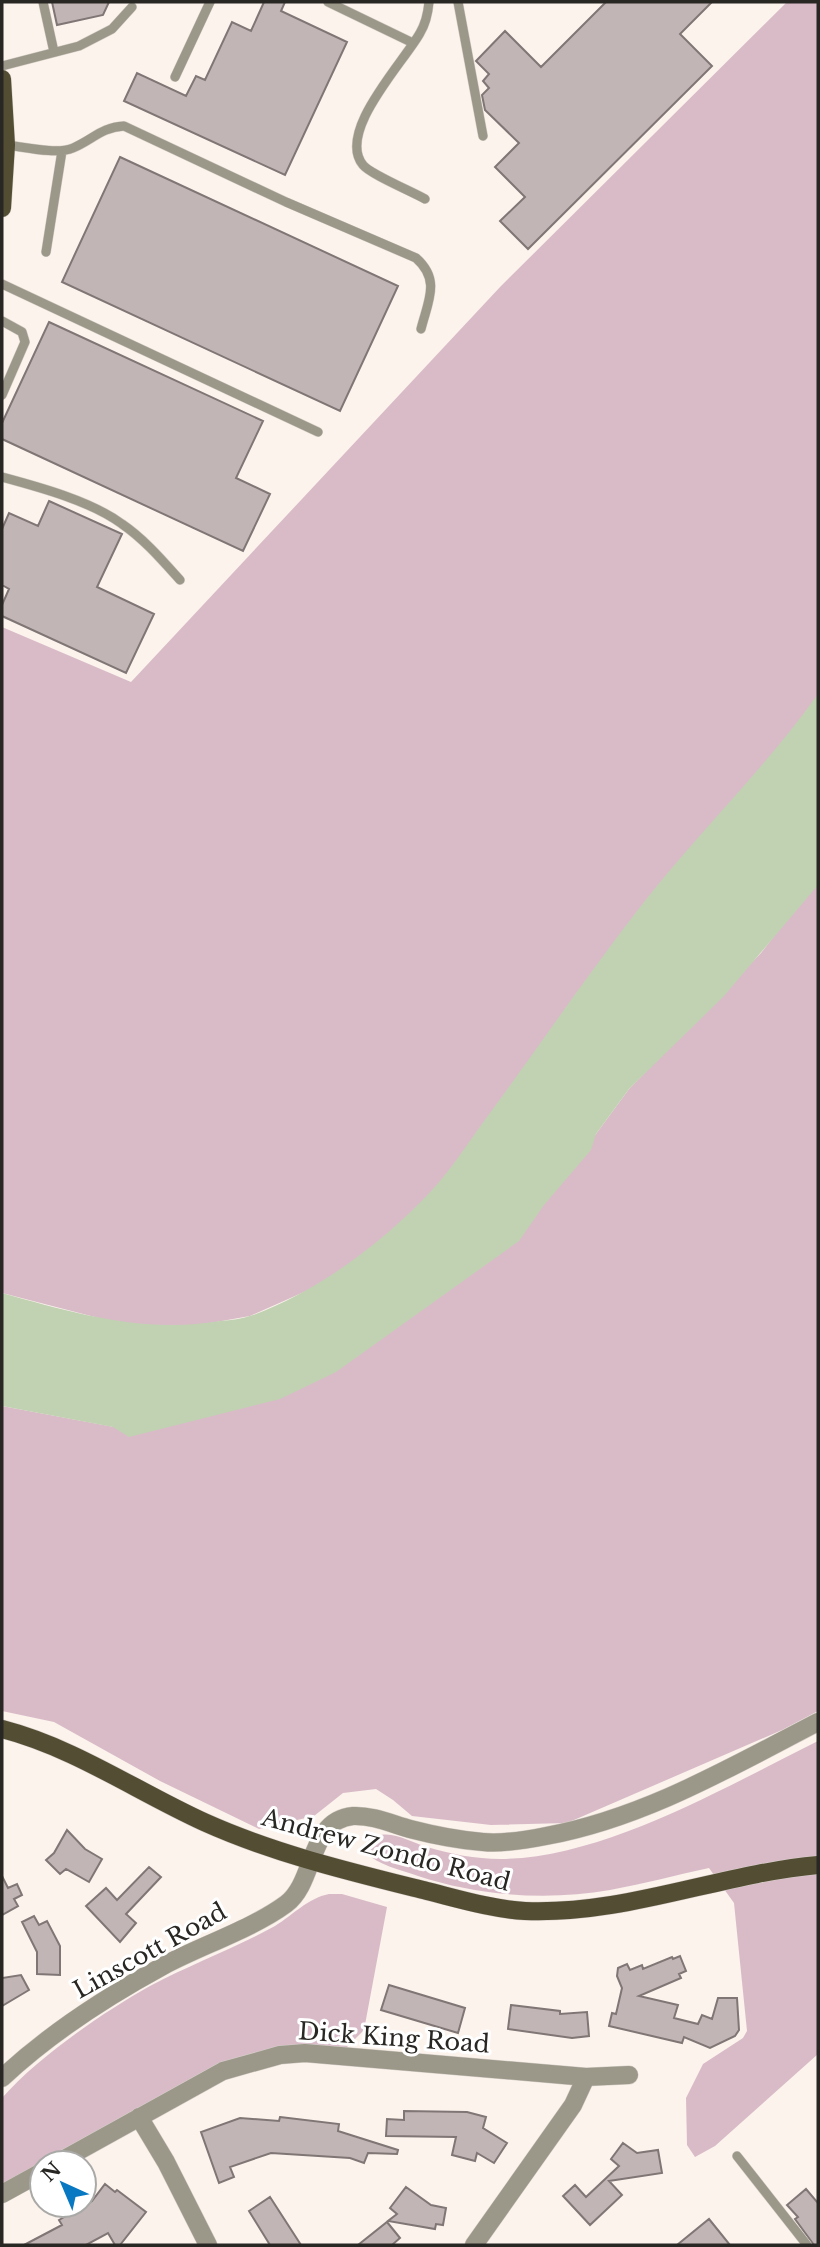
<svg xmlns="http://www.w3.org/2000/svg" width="820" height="2247" viewBox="0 0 820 2247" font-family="'Libre Baskerville',serif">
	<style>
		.green { fill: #d9bbc8 }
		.water { fill: #c0d2b1 }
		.building { fill: #c1b6b5; stroke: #807675; stroke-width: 2 }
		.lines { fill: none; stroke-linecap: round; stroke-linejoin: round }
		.lane-casing { stroke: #d5cec8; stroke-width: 10 }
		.street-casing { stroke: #d5cec8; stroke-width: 19 }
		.primary-casing { stroke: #d5cec8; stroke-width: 19 }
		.lane { stroke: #9b9889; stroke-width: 9 }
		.street { stroke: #9b9889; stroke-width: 18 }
		.primary { stroke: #534d33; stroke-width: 18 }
		.labels { text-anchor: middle; stroke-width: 6; stroke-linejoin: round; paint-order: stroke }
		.street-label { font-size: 24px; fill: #292724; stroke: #fff }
	</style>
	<rect width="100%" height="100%" fill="#fbf3ec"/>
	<path class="green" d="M787,2H818V708L551,1051L402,1229L331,1280L250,1316L177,1329L118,1323L2,1293V627L131,682L501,286Z
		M818,879V1711L782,1730L567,1823L491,1825L412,1816L393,1800L376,1789L343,1793L314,1816L259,1829L160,1781L54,1722L2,1711V1406L125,1429L571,1168L629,1089L761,953Z
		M818,1741V2054L715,2146L695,2157L687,2145L686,2098L703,2064L743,2038L747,2031L734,1903L709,1868C676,1875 643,1884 610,1890C547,1901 479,1896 418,1876C401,1870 378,1865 365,1852C365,1842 370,1836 381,1835C395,1832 413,1843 427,1847C450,1854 476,1859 500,1859C603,1859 727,1786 818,1741Z
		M329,1894H342L387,1907L364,2030L345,2049H272L241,2057L207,2072L2,2185V2098C38,2057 102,2013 150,1986C191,1964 235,1948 275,1926C293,1915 308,1898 329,1894Z"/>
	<path class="water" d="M818,694V885L724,996L629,1089L596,1134L591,1150L544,1205L519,1241L336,1372L280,1399L129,1437L113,1427L2,1406V1293C74,1313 144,1334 220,1321C231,1320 242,1319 253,1315C319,1291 385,1241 433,1189C454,1166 471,1138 490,1113C539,1046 586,977 637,911C695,836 763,771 818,694Z"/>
	<path class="building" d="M52,2H109L103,15L57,25Z
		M264,2H285L281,11L347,42L285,175L124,101L137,73L186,96L196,76L205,80L232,22L251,31Z
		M606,2H712L680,34L712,66L528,249L500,221L525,197L495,167L519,143L485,110L482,95L489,88L483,81L489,74L476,61L505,31L541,67Z
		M120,157L398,286L340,411L62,282Z
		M49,322L263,421L236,478L270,494L243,551L2,439V423Z
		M49,501L122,534L97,587L154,614L126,673L2,616V605L9,589L2,585V529L9,513L38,526Z
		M67,1830L85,1849L102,1859L89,1882L66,1869L60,1874L46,1860L54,1853Z
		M149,1867L161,1877L126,1914L136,1923L120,1942L86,1906L106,1888L117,1900Z
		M2,1876L8,1888L17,1884L22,1895L14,1899L18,1906L2,1915Z
		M34,1916L39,1925L47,1921L60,1946V1975L37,1974V1952L22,1922Z
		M680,1956L686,1971L679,1974L681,1978L639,1996L678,2005L674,2018L698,2024L702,2015L712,2019L718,1998H737L739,2030L735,2036L710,2048L684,2037L682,2043L609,2026L612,2013L616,2014L622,1988L617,1976L618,1968L627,1964L630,1970L642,1965L643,1969L672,1957L673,1959Z
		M21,1975L29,1990L2,2006V1978Z
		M389,1985L465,2008L458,2033L381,2010Z
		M511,2005L560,2011V2014L587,2012L589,2036L572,2038L508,2029Z
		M404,2111L467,2112L486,2117L483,2128L507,2143L494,2163L477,2153L475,2161L452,2155L456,2137L386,2136L387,2119L404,2120Z
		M280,2117L339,2124L338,2131L398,2150L397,2154L368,2153L364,2163L350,2158L271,2153L230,2167L234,2177L219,2183L201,2132L240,2118L279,2121Z
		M623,2143L637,2153L658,2150L662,2173L609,2181L622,2195L590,2225L563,2196L575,2185L586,2197L619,2166L611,2159Z
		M105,2184L115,2192L117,2190L146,2212L120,2245H115L108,2233L86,2245H24L62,2225L59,2220L92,2201Z
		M406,2187L431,2205L446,2208L443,2225L436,2224L435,2229L388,2221L397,2214L390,2208Z
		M806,2189L818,2203V2245H814L795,2219L798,2217L787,2205Z
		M270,2197L301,2245H270L249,2211Z
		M709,2219L730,2245H677Z
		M387,2222L400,2238L392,2245H358Z"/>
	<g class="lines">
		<defs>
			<path id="lane" d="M43,2L54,52
				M328,2L413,43
				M458,2L483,136
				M2,66L79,46L112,29L132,7
				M175,77L210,2
				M6,145C24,147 57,155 73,148C92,140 102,127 124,126L286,202L416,258C441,280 428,301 421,329
				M425,199C413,192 370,174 363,165C336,132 404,62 420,33C426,23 428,13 429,2
				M46,252L62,151
				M2,284L318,432
				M2,321L22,332L25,342L2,395
				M2,477C39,487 91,501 122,524C144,539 162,560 180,580
				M737,2156L807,2245"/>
			<path id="street" d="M2,2078C49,2034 106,1997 163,1966C200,1946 252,1929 286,1904C316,1882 308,1820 353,1816C372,1815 392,1824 410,1829C433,1835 458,1840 483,1842C503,1844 526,1840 546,1836C644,1818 731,1767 818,1722
				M139,2117L166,2162L208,2245
				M57,2163L223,2071L280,2055L305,2053L586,2077L629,2075
				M2,2194L42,2172
				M474,2245L573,2105L586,2077"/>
			<path id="primary" d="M2,79L6,145L2,208
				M2,1729C75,1748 136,1791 204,1822C275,1854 351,1872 427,1891C459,1899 492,1909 525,1911C626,1915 719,1874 818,1865"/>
		</defs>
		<use href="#lane" class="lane-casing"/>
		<use href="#street" class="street-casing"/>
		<use href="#primary" class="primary-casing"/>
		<use href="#lane" class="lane"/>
		<use href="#street" class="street"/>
		<use href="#primary" class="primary"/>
	</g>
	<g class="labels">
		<g class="street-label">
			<text transform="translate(386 1850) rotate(15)" y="8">Andrew Zondo Road</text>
			<text transform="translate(150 1951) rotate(-29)" y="8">Linscott Road</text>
			<text transform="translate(394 2038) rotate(4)" y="8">Dick King Road</text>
		</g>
	</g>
	<rect width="820" height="2247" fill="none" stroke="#292724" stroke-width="7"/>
	<g transform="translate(63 2184) rotate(316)"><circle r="33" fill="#ffffff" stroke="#a9a9a7" stroke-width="2"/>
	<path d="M0-5L12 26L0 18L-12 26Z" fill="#0878c2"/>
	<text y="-10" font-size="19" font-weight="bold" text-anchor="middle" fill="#292724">N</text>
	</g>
</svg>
